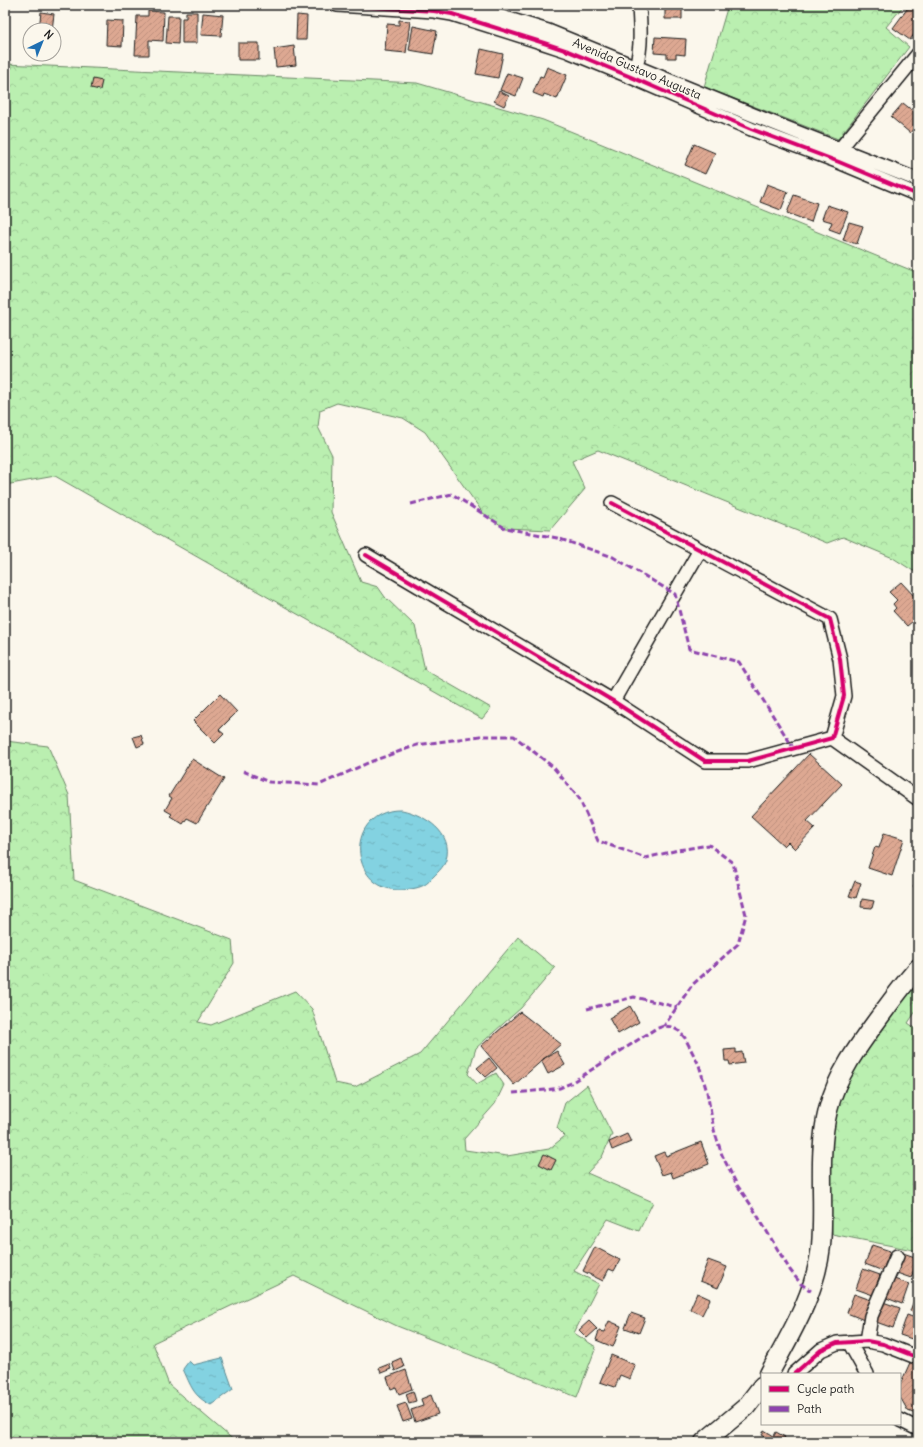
<svg xmlns="http://www.w3.org/2000/svg" width="923" height="1447" viewBox="0 0 923 1447" font-family="Delius,sans-serif">
	<style>
		.forest { fill: url(#forest-crowns); stroke: #6b8666 }
		.water { fill: url(#water-ripples); stroke: #5a8992 }
		.building { fill: url(#building-hatch); stroke: #1c1c1c }
		.lines { fill: none; stroke-linecap: round; stroke-linejoin: round }
		.street-casing { stroke: #1c1c1c; stroke-width: 16 }
		.secondary-casing { stroke: #1c1c1c; stroke-width: 21 }
		.street { stroke: #fbf7ec; stroke-width: 13 }
		.secondary { stroke: #fbf7ec; stroke-width: 18 }
		.quiet { stroke: #8e44ad; stroke-width: 3; stroke-dasharray: 6 3; stroke-linecap: butt }
		.cycleway-casing { stroke: #fbf7ec; stroke-width: 6 }
		.cycleway { stroke: #d6006c; stroke-width: 4 }
		.labels { text-anchor: middle; stroke-width: 3; stroke-linejoin: round; paint-order: stroke }
		.street-label { font-size: 12px; fill: #1c1c1c; stroke: #fbf7ec }
	</style>
	<defs>
		<pattern id="forest-crowns" width="20" height="18" patternUnits="userSpaceOnUse"><rect width="20" height="18" fill="#baefb0"/><path d="M2 6a3 3 0 1 1 6 0M12 15a3 3 0 1 1 6 0" fill="none" stroke="#9fcc97"/></pattern>
		<pattern id="water-ripples" width="26" height="14" patternUnits="userSpaceOnUse"><rect width="26" height="14" fill="#83d2e1"/><path d="M2 4q2-2 4 0t4 0M15 11q2-2 4 0t4 0" fill="none" stroke="#71b4c0"/></pattern>
		<pattern id="building-hatch" width="6" height="6" patternUnits="userSpaceOnUse"><rect width="6" height="6" fill="#dda892"/><path d="M-1 1l2-2M0 6l6-6M5 7l2-2" fill="none" stroke="#bd907d"/></pattern>
	</defs>
	<rect width="100%" height="100%" fill="#fbf7ec"/>
	<filter id="ink" filterUnits="userSpaceOnUse"><feTurbulence type="fractalNoise" baseFrequency=".025" numOctaves="2"/><feDisplacementMap in="SourceGraphic" scale="8" xChannelSelector="R" yChannelSelector="G"/><feConvolveMatrix kernelMatrix="1 2 1 2 8 2 1 2 1" color-interpolation-filters="sRGB"/></filter>
	<g filter="url(#ink)">
		<path class="forest" d="M728,5H904L886,27L909,47L838,139L704,87Z
			M5,64L417,83L543,120L918,273V574L893,558L843,537L827,543L598,450L572,461L585,489L550,530L505,528L483,513L425,432L403,418L337,403L320,410L318,427L332,455L331,512L361,582L378,587L385,597L415,626L425,670L491,708L482,719L55,476L5,485Z
			M5,741L48,746L69,795L74,880L232,940L234,963L198,1022L211,1025L295,991L312,1009L335,1083L355,1087L420,1054L518,937L555,968L521,1008L476,1048L468,1074L477,1084L496,1073L504,1085L495,1104L464,1139L465,1150L507,1156L549,1149L565,1136L557,1128L565,1103L587,1085L612,1134L602,1157L587,1173L653,1202L639,1231L608,1219L574,1271L599,1284L574,1333L596,1347L577,1397L397,1326L294,1276L153,1343L169,1385L236,1442H5Z
			M918,981V1008L908,1023L918,1030V1251L832,1234C831,1204 828,1174 829,1145C830,1134 833,1123 836,1112C852,1061 886,1022 918,981Z"/>
		<path class="water" d="M402,810C425,815 454,833 446,860C444,867 436,874 431,879C426,886 418,888 410,889C354,900 341,822 390,811C394,810 398,810 402,810Z
			M222,1358L233,1389L211,1405C193,1396 191,1386 183,1369L189,1361L193,1365Z"/>
		<path class="building" d="M665,5H682V19H665Z
			M910,5H918V29L910,40L893,28Z
			M148,11L164,12L163,41L149,40V55H135L137,16H148Z
			M41,12L54,14L52,30H39Z
			M186,12H197V43H182V18H186Z
			M203,13L223,15L221,36L201,35Z
			M297,15L307,16L306,40H296Z
			M168,16H179L178,44L166,43Z
			M107,20L123,21L122,46L106,45Z
			M399,20L410,21L406,53L385,51L387,24L399,25Z
			M413,26L437,31L433,54L409,50Z
			M655,37L686,39L685,55L676,54V58H667V54L654,53Z
			M238,43H259V60H238Z
			M294,46L296,65L276,67L274,49Z
			M481,49L503,54L498,78L476,74Z
			M547,67L567,75L557,99L544,94L543,97L533,93L540,76L543,77Z
			M507,73L523,78L516,96L500,90Z
			M93,79L102,81L100,90L91,88Z
			M499,91L509,96L504,106L494,101Z
			M903,103L918,115V123L910,133L891,117Z
			M694,144L715,153L705,174L685,165Z
			M767,184L788,192L781,210L760,202Z
			M794,195L817,203L811,222L787,213Z
			M827,205L848,212L840,233L829,229L832,222L822,219Z
			M849,222L863,226L857,244L843,240Z
			M901,582L915,597L912,600L918,606V617L907,626L893,611L896,608L893,604L897,600L889,592Z
			M220,694L237,712L219,730L224,734L215,743L193,721Z
			M141,735L144,744L137,747L133,737Z
			M809,754L842,784L807,821L815,828L795,849L788,842L784,846L751,816Z
			M192,759L224,779L197,823L187,818L183,824L170,816L172,814L165,810L172,798L169,796Z
			M884,833L904,839L892,876L868,868L875,847L879,848Z
			M855,881L861,883L856,898L849,896Z
			M918,881V890L913,886Z
			M862,899L874,901L872,908L861,907Z
			M630,1006L639,1022L618,1034L609,1018Z
			M520,1012L561,1044L514,1085L481,1046Z
			M736,1049V1053L742,1052L744,1063L730,1065L729,1061H725L724,1050Z
			M557,1051L565,1065L548,1074L541,1060Z
			M489,1058L497,1068L486,1077L477,1068Z
			M627,1134L631,1142L612,1150L609,1142Z
			M701,1142L709,1164L673,1178L671,1172L662,1175L654,1156L664,1152L666,1156Z
			M544,1154L556,1160L551,1170L539,1164Z
			M872,1245L890,1251L883,1271L865,1264Z
			M595,1247L620,1260L614,1271L609,1269L603,1281L583,1271Z
			M900,1252L918,1258L911,1278L894,1272Z
			M708,1260L727,1267L718,1288L700,1281Z
			M863,1269L880,1275L873,1295L856,1289Z
			M891,1278L909,1284L902,1304L884,1297Z
			M917,1292H918V1314L910,1311Z
			M697,1293L710,1299L702,1315L690,1309Z
			M854,1294L871,1300L864,1320L847,1313Z
			M883,1302L900,1308L893,1328L876,1322Z
			M631,1313L645,1318L639,1333L625,1328Z
			M907,1315L918,1319V1341L900,1335Z
			M589,1321L597,1329L587,1338L579,1330Z
			M609,1321L621,1326L613,1347L596,1340L599,1331L604,1332Z
			M611,1355L635,1365L630,1379L620,1375L615,1387L600,1382Z
			M401,1358L404,1367L395,1371L392,1362Z
			M912,1358L918,1361V1415L908,1411L900,1397V1385Z
			M389,1364L391,1369L381,1373L379,1368Z
			M406,1370L412,1389L399,1394L396,1387L391,1389L387,1377Z
			M413,1391L416,1401L409,1403L406,1394Z
			M431,1395L438,1414L415,1422L411,1410L423,1406L421,1399Z
			M406,1403L412,1419L403,1422L397,1406Z
			M764,1430L774,1436L776,1432L785,1437L782,1442H767L769,1439L762,1435Z"/>
		<g class="lines">
			<defs>
				<path id="street" d="M337,5L434,11L452,14L544,43L568,51L631,77L751,129L839,162L918,195
					M462,5L548,31L751,114L918,180
					M633,74C643,52 640,28 639,5
					M840,149L918,54
					M366,555L613,701L705,761H748L832,738L844,696L840,659L830,619L612,503
					M613,701L700,550
					M832,738L918,799
					M867,1341L871,1316L897,1256
					M849,1342L867,1374
					M794,1374L821,1350L837,1343L867,1341L883,1344L916,1357L918,1356
					M900,1420L918,1429"/>
				<path id="secondary" d="M769,1374C791,1333 816,1293 821,1246C825,1201 817,1155 828,1110C837,1073 862,1041 884,1011C895,996 906,981 918,968
					M704,1442L746,1407L762,1386"/>
			</defs>
			<use href="#street" class="street-casing"/>
			<use href="#secondary" class="secondary-casing"/>
			<use href="#street" class="street"/>
			<use href="#secondary" class="secondary"/>
			<path class="quiet" d="M411,504L452,494L505,528L557,538L613,557L675,594L689,649L739,662L794,749
				M243,771L269,782L319,785L370,762L417,745L480,736H514L553,767L579,798L598,841L646,858L678,850L709,845L733,863L746,915L738,944L692,985L664,1026
				M587,1009L634,997L677,1007
				M513,1093L546,1090L560,1088L571,1083L655,1029L664,1026L672,1027L679,1031L685,1038L699,1065L707,1092L714,1130L722,1155L737,1185L751,1205L790,1270L801,1284L811,1291"/>
			<defs>
				<path id="cycleway" d="M337,5L434,11L452,14L544,43L568,51L631,77L751,129L839,162L918,195
					M366,555L613,701L705,761H748L832,738L844,696L840,659L830,619L612,503
					M794,1374L821,1350L837,1343L867,1341L883,1344L916,1357L918,1356"/>
			</defs>
			<use href="#cycleway" class="cycleway-casing"/>
			<use href="#cycleway" class="cycleway"/>
		</g>
	</g>
	<g class="labels">
		<g class="street-label">
			<text transform="translate(637 69) rotate(23)" y="4">Avenida Gustavo Augusta</text>
		</g>
	</g>
	<rect width="923" height="1447" fill="none" stroke="#fbf7ec" stroke-width="20"/>
	<rect x="10" y="10" width="903" height="1427" fill="none" stroke="#1c1c1c" stroke-width="1.5" filter="url(#ink)"/>
	<rect x="761" y="1373" width="140" height="52" fill="#fbf7ec" stroke="#a29f99"/>
	<rect x="769" y="1386" width="20" height="6" fill="#d6006c" stroke="#a29f99"/>
	<text x="797" y="1393" font-size="12" fill="#1c1c1c">Cycle path</text>
	<rect x="769" y="1406" width="20" height="6" fill="#8e44ad" stroke="#a29f99"/>
	<text x="797" y="1413" font-size="12" fill="#1c1c1c">Path</text>
	<g transform="translate(42 42) rotate(43)"><circle r="19" fill="#fbf7ec" stroke="#a29f99"/>
	<path d="M0-3L7 15L0 10L-7 15Z" fill="#1f6fb2"/>
	<text y="-6" font-size="11" font-weight="bold" text-anchor="middle" fill="#1c1c1c">N</text>
	</g>
</svg>
